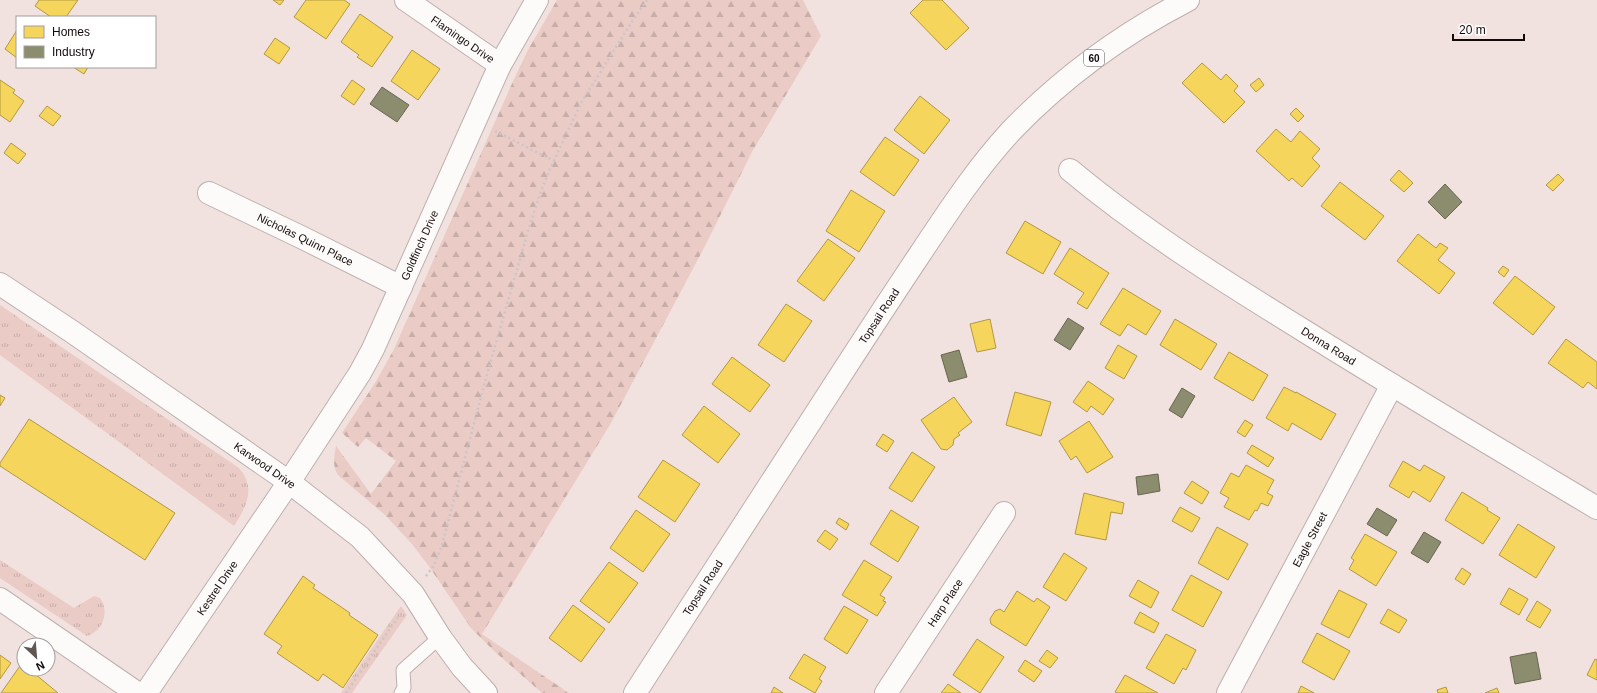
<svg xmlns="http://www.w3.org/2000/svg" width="1597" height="693" viewBox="0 0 1597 693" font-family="Helvetica,sans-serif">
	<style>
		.grass { fill: url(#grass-tufts) }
		.forest { fill: url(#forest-firs) }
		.homes { fill: #f6d55c; stroke: #b29843 }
		.industry { fill: #8c8c6e; stroke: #686550 }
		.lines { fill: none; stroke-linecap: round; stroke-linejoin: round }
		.lane-casing { stroke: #bdb0ae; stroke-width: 15 }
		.street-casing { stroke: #bdb0ae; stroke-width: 24 }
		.secondary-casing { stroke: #bdb0ae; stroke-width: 24 }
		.primary-casing { stroke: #bdb0ae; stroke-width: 24 }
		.path { stroke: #cbc6c5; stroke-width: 2.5; stroke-dasharray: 2 3; stroke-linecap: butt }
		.lane { stroke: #fdfbfa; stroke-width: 13 }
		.street { stroke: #fdfbfa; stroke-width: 22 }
		.secondary { stroke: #fdfbfa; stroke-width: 22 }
		.primary { stroke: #fdfbfa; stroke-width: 22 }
		.labels { text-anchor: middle; stroke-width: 4; stroke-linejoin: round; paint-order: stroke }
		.shield { fill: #fff; stroke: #5a5453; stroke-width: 1 }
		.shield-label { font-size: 10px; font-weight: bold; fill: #130a09 }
		.street-label { font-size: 11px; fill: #130a09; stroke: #fff }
	</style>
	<defs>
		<pattern id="grass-tufts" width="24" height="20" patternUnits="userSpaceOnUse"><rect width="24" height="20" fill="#eacbc6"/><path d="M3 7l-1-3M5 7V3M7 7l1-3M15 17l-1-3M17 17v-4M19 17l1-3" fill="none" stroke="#c8ada9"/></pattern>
		<pattern id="forest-firs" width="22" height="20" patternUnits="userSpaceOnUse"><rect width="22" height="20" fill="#eacbc6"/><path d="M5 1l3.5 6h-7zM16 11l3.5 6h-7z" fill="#c8ada9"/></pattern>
	</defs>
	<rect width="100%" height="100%" fill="#f2e2df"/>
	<path class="grass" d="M0,305L239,468C256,488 247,506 234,526L0,355Z
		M0,560L74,608L94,596L100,598C110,612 103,631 87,636L0,578Z
		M401,606L407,615L352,693H341Z"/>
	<path class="forest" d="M557,0H803L821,36L753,150L704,248L611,423L482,634L569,693H542L494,651L471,628L428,565L412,544L385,515L338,475C332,465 334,457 336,446L371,494L396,461L366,438L358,447L342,433L375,383L393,351L514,79L529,48Z"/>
	<path class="homes" d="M39,0H78L66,17H51L35,6Z
		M273,0H284L280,5Z
		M306,0H344L350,4L326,39L294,17Z
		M923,0H942L969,28L946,50L910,13Z
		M360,14L393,37L372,67L357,57L359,55L341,42Z
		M17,30V58L5,49Z
		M275,38L290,48L279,64L264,54Z
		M412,50L440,69L418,100L391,81Z
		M1202,63L1221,80L1226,74L1238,86L1234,91L1245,102L1224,123L1182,83Z
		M73,67H88L84,74Z
		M1259,78L1264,85L1256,92L1250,85Z
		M0,80L15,90L13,93L24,101L10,122L0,115Z
		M352,80L365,89L354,105L341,96Z
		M920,96L950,120L924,154L894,130Z
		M47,106L61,116L53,126L39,116Z
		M1296,108L1304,116L1298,122L1290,114Z
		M1276,129L1291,142L1300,131L1320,149L1312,158L1320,166L1302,187L1292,178L1289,181L1256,151Z
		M885,137L919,160L894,196L860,172Z
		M11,143L26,154L18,164L4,153Z
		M1399,170L1413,183L1404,192L1390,180Z
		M1558,174L1564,180L1553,191L1546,185Z
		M1340,182L1384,216L1365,240L1321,206Z
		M851,190L885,211L859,252L826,231Z
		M1025,221L1061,242L1043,274L1006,253Z
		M1418,234L1436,248L1440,243L1448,248L1438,260L1455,273L1439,294L1397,261Z
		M828,239L855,258L824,301L797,281Z
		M1070,248L1109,273L1087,309L1077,303L1084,293L1054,274Z
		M1503,266L1509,270L1504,277L1498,272Z
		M1515,276L1555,307L1533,335L1493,303Z
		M1123,288L1161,311L1146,335L1128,324L1120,336L1100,324Z
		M786,304L812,321L784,362L758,345Z
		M990,319L996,348L977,352L970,324Z
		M1175,319L1217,344L1201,370L1160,345Z
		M1566,339L1597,362V389L1588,382L1583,388L1548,363Z
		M1118,345L1137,356L1124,379L1105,368Z
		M1229,352L1268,375L1253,401L1214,378Z
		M732,357L770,385L750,412L712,384Z
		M1088,381L1114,399L1103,415L1091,406L1087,412L1073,402Z
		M1284,387L1296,393V392L1336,414L1321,440L1292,423L1288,431L1266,418Z
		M1015,392L1051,402L1041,436L1006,425Z
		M0,395L5,398L0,406Z
		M954,397L972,422L958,433L960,435L954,439L953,445L947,450L941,449L921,420Z
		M704,406L740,434L718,463L682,435Z
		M29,419L175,513L145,560L0,466V463Z
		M1245,420L1253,425L1245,437L1237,432Z
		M1089,421L1113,457L1087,473L1076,456L1071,460L1059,441Z
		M883,434L894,441L887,452L876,445Z
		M1252,445L1274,458L1268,467L1247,453Z
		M912,452L935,467L912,502L889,488Z
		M663,460L700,484L675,522L638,497Z
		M1403,461L1420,471L1424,465L1445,477L1430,502L1413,491L1409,498L1389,486Z
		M1246,465L1274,480L1267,493L1273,496L1268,506L1261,503L1257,511L1255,510L1249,520L1224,507L1229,498L1220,493L1231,473L1239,477Z
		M1192,481L1209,492L1202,504L1184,493Z
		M1462,492L1488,508L1487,510L1500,518L1483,544L1445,520Z
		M1084,493L1124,503L1122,514L1111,512L1106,540L1075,534Z
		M1180,507L1200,518L1192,532L1172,521Z
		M636,510L670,534L643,572L610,548Z
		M891,510L919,527L898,562L870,544Z
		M839,518L849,524L846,530L836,523Z
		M1518,524L1555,547L1536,578L1499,555Z
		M1217,527L1248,544L1228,580L1198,563Z
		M825,530L838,539L830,550L817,541Z
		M1365,534L1397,552L1376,586L1349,569L1354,560L1351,558Z
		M1064,553L1087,568L1066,601L1043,587Z
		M864,560L892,577L880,595L885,598L883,601L886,602L877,616L842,595Z
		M609,562L638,583L609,623L580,601Z
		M1462,568L1471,574L1464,585L1455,579Z
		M1191,575L1222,592L1203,627L1172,610Z
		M303,576L315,585L313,588L350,613L349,615L378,635L343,688L323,674L318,681L277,653L282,646L264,634Z
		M1138,580L1159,592L1151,608L1129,596Z
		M1509,588L1528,599L1519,615L1500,604Z
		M1339,590L1367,604L1349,638L1321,624Z
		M1017,591L1034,602L1037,598L1050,607L1026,646L991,624L990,619L995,611L1000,609L1004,612Z
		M1537,601L1551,610L1540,628L1526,620Z
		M573,605L605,629L581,662L549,638Z
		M844,606L868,620L847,654L824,639Z
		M1388,609L1407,620L1399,633L1380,623Z
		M1140,612L1159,623L1154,633L1134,623Z
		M1317,633L1350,651L1334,680L1302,662Z
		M1166,634L1196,650L1186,670L1183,668L1174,684L1146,668Z
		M977,639L1004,657L980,693L953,675Z
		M1047,650L1058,658L1050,668L1039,661Z
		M804,654L826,667L819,679L822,681L815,693L789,678Z
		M0,655L11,663L0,679Z
		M1595,659L1597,660V680L1587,675Z
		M1025,660L1042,671L1034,682L1018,671Z
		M22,663L24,665V669H29L58,693H1Z
		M1125,675L1158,693H1117L1115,692Z
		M948,684L961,693H941Z
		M1301,686L1314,693H1298Z
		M774,687L783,693H771Z
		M1446,687L1448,693H1438L1437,690Z
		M1497,688L1499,693H1485Z"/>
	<path class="industry" d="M382,87L409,105L397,122L370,104Z
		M1445,184L1462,202L1445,219L1428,202Z
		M1068,318L1084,328L1070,350L1054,340Z
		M959,350L967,377L949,382L941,355Z
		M1182,388L1195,396L1182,418L1169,410Z
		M1158,474L1160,491L1138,495L1136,477Z
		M1377,508L1397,520L1387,536L1367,524Z
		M1424,532L1441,542L1428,563L1411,553Z
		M1536,652L1541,679L1515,684L1510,657Z"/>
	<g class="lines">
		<defs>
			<path id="lane" d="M401,693L404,688L403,670L440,637"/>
			<g id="street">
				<path id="s1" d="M406,0L500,65"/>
				<path id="s2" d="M1070,170C1143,231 1225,282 1306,332C1402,392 1500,450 1597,508"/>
				<path id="s3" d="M209,193L303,238L401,287"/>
				<path d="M0,599L137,693"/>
				<path id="s4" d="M146,693L289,482L360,373L373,349L500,65L537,0"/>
				<path id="s5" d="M886,693L1004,513"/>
				<path id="s6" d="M1228,693L1392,385"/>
			</g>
			<g id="secondary">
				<path id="s7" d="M0,284L71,331L289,482L360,537L413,594L440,637L462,667L486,693"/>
			</g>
			<g id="primary">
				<path id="s8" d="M635,693C700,592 765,491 831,390C860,345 890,299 920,254C948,212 976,169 1011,131C1062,78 1122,34 1188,0"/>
			</g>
		</defs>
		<use href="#lane" class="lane-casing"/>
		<use href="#street" class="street-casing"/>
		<use href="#secondary" class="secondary-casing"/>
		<use href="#primary" class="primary-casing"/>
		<path class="path" d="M495,131L554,161
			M426,576L434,565L442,545L486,378L528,231L541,191L550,169L581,103L633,20L647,0
			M346,693L400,614"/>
		<use href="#lane" class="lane"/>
		<use href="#street" class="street"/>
		<use href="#secondary" class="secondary"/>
		<use href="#primary" class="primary"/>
	</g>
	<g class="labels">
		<rect class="shield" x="1084" y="50" width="20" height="16" rx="3"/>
		<g class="shield-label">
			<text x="1094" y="62">60</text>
		</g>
		<g class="street-label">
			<text dy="4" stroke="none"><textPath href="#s1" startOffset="69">Flamingo Drive</textPath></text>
			<text dy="4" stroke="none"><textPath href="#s3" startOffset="107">Nicholas Quinn Place</textPath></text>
			<text dy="4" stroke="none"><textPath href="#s4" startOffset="526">Goldfinch Drive</textPath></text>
			<text dy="4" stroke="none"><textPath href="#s8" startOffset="449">Topsail Road</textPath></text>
			<text dy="4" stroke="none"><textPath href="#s2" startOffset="313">Donna Road</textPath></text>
			<text dy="4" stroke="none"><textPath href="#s7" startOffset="321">Karwood Drive</textPath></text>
			<text dy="4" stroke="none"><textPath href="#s6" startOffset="174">Eagle Street</textPath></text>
			<text dy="4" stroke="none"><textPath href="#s4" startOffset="127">Kestrel Drive</textPath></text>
			<text dy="4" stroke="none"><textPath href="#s8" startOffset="125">Topsail Road</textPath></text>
			<text dy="4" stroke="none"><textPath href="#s5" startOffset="108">Harp Place</textPath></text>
		</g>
	</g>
	<rect x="16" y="16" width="140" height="52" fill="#ffffff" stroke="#a19d9d"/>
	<rect x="24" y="26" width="20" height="12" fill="#f6d55c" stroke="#a19d9d"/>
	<text x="52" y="36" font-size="12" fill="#130a09">Homes</text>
	<rect x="24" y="46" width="20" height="12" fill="#8c8c6e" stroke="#a19d9d"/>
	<text x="52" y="56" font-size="12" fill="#130a09">Industry</text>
	<g transform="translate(36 657) rotate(154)"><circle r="19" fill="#ffffff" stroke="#a19d9d"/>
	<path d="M0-3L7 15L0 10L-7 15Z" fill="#615654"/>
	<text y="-6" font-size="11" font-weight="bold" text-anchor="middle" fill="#130a09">N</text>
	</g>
	<path d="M1453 34v6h71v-6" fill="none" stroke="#130a09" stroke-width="2"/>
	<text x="1459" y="34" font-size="12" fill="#130a09" stroke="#ffffff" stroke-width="3" paint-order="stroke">20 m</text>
</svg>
